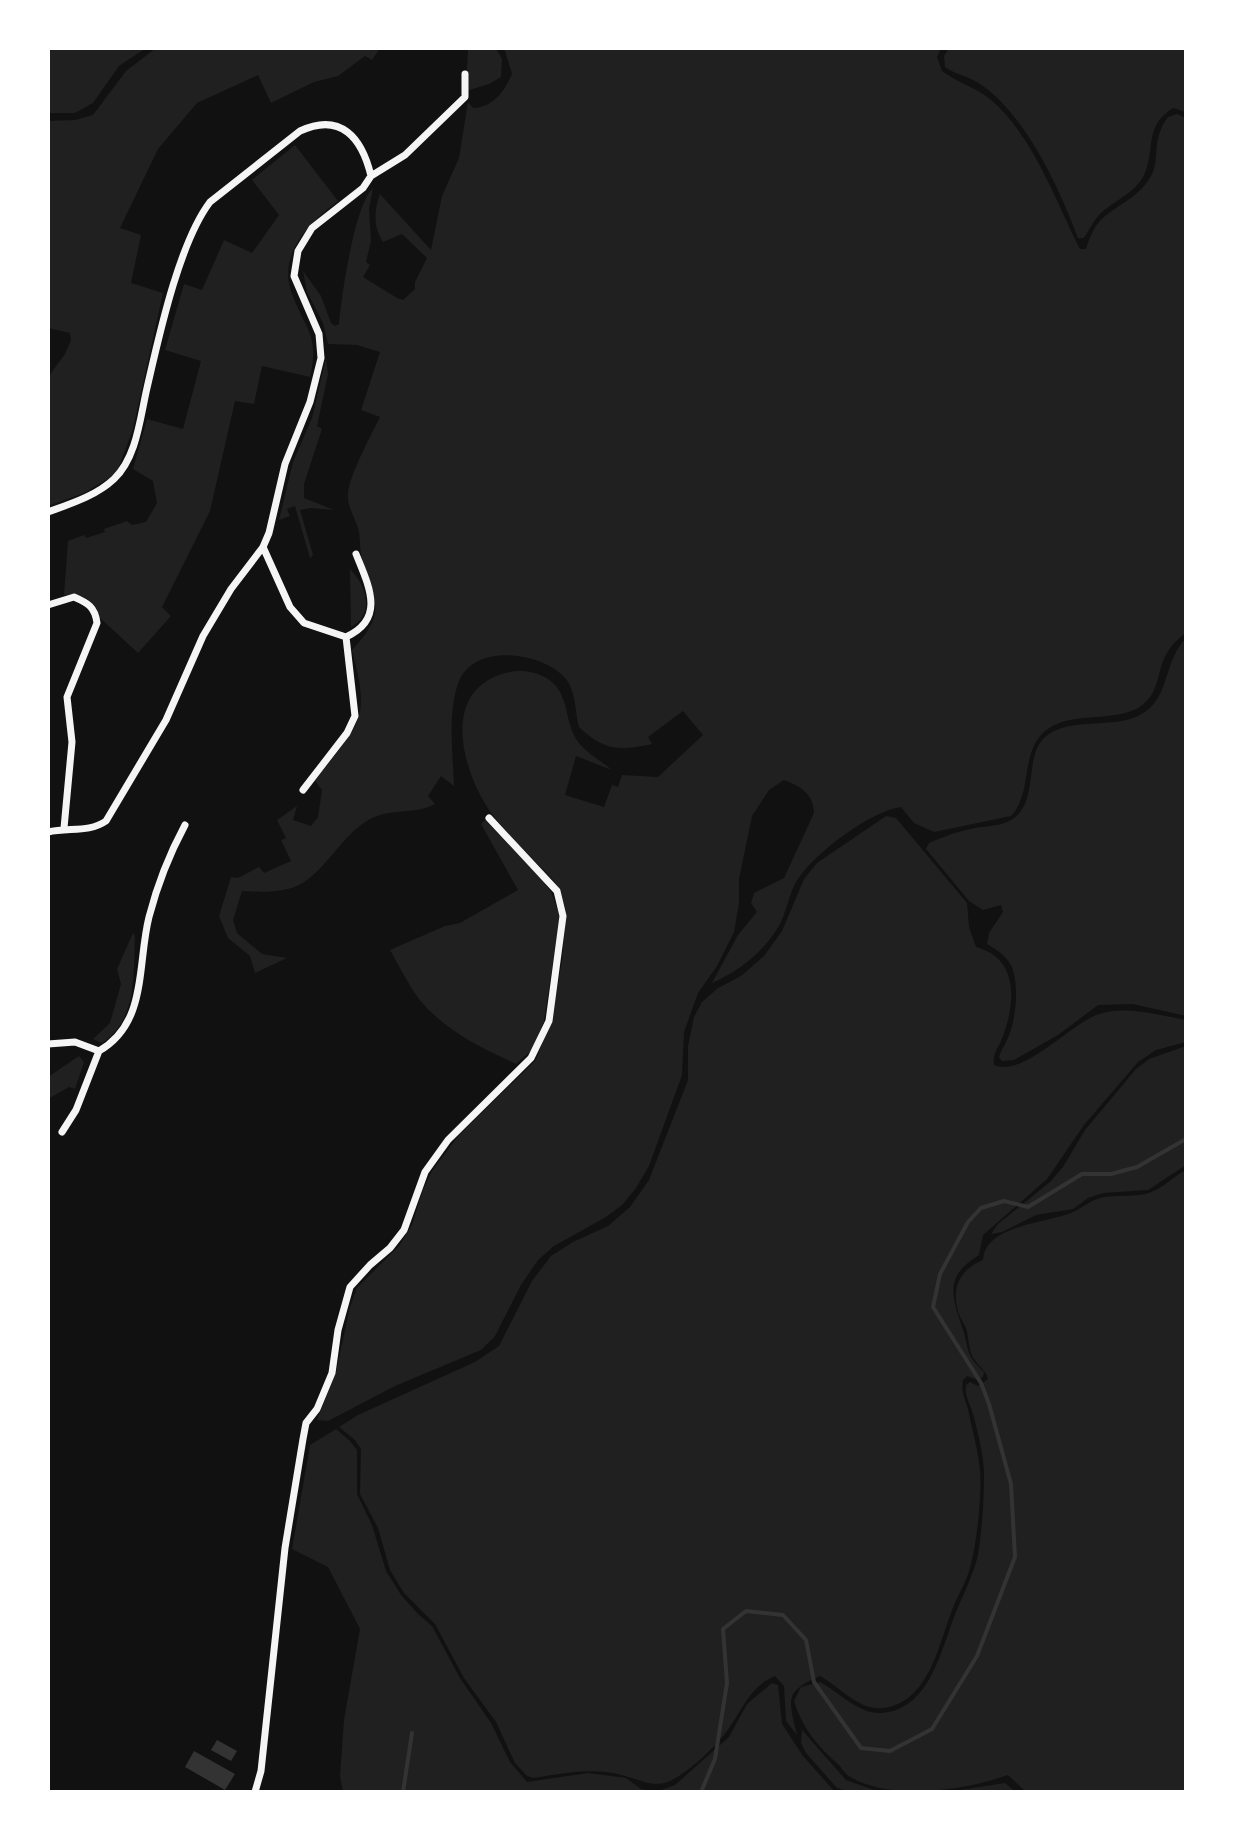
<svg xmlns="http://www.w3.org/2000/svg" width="1234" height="1840" viewBox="0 0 1234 1840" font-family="Helvetica,sans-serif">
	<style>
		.green { fill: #202020 }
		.water { fill: #333 }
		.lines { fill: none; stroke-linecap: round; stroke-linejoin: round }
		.stream { stroke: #333; stroke-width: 4 }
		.minor { stroke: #f5f5f5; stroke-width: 7 }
	</style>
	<rect width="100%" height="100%" fill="#111"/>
	<path class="green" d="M48,48H146L119,66L93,103L75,113H49Z
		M156,48H380L372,60L365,56L338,76L314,82L271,103L258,75L197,103L158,149L120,228L141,235L131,283L163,293L133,429L118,469L111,477L84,493L48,506V377L65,354L71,340L70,333L48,328V121L75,120L93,115L126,71Z
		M468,48H496L502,59L501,77L489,84L466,91Z
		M504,48H941L937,57L942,71C956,82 975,87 990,99C1032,134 1056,201 1080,249H1086C1089,238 1095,224 1104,217C1121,203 1140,196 1151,176C1161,159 1150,141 1168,117L1177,114L1186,118V632C1180,638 1173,643 1169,650C1155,669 1162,694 1138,708C1110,723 1069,710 1044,732C1020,754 1033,792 1011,816L934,832L914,823L901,807C871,811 818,851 800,876C790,889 788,907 781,922C767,949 740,971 712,983L738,935L757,912L751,903L754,893L784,878L814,813C814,794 800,786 784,780L769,790L752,816L739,879V903L734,932L717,966L698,993L684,1032L682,1075L649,1166L636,1188L622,1205L606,1217L554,1246L538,1260L521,1285L495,1336L481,1350L395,1386L328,1421L317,1420L336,1372L350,1307L357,1288L399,1246L412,1225L423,1190L432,1171L459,1135L536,1060L552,1017L562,961L566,913L561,892L554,881C534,859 510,838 492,814C466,779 442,705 490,679C509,669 530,668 548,679C571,694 563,723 579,743C587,753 602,762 612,770L576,756L565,795L604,807L612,785L618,787L622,775L658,777L703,735L683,711L648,737L652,744C619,751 604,751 579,727C575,712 576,692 566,679C544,652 475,642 459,681C447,712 453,754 454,786L441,776L428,796L435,804C415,815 390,808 370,819C341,835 325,873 297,886C281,893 259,892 242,891L233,920L237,933L262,954L287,958L255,973L250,956L228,938L219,916L231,877L238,878L259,867L264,873L291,861L281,840L286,838L277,820L297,806L293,820L311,826L318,817L322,790L315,781C328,763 346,744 356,724C367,703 357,671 352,650C388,612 375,600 362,558C359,548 361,538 358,528C355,518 348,507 348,498C346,480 372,434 380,417L361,410L380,352L357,345L328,344L323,323L307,292L303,271L321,296L331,323L335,326L339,324C341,298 355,203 373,188L369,209L371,241L366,262L370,265L363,277L397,298L403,300L415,289V282L427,258L402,234L383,242C373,227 374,210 380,194L431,250L442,196L459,158L468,102L473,108C494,107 504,91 512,74Z
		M949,48H1186V112L1173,108C1143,127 1156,149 1144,175C1136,192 1116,200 1102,212C1094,219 1090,229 1084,238H1078C1059,188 1027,118 983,86C970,76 956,75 945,67L944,56Z
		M295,145L338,201C309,223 277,254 292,294C305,329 320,335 310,377L262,366L254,404L235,401L210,511L162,607L171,616L138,653L100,618C96,600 81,592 64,595L68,541L84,535L86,538L105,532L104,529L127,521L132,525L146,522L157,503L153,481L133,469L147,419L183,429L201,361L165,350L184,284L202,290L224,240L252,253L279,215L252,180Z
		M326,358L328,374L317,426L322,429L304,484V498L334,510L311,508L300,510L313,555L310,558L295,506L287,509L290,516L279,520L293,462L312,418Z
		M350,569C366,585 376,614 351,627Z
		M1186,638V1016L1133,1004L1098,1005L1058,1035L1014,1060L1002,1061L999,1057C1001,1050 1004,1047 1007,1040C1016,1021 1020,985 1011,965C1006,956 996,949 987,944L989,933L1003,912L1001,905L983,910L969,901L926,849L929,843C944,836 959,831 975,828C987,826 1001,826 1011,820C1040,803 1023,757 1045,737C1073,713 1122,734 1150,708C1170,688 1165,660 1186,638Z
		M886,816L896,818L967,903L969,927L976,947C1018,958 1016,1001 1003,1036C999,1047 992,1053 994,1065C1023,1078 1071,1023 1099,1014C1127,1005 1158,1015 1186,1020V1042L1156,1050L1138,1062L1084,1125L1047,1179L983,1235L979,1255C945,1276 951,1294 962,1327C970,1350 964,1353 984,1372L983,1377L978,1380L967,1376L963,1380C961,1392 965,1398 968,1409C972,1429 978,1450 980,1470C982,1496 977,1542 970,1568C966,1583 956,1598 951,1613C938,1647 928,1703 883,1708C859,1711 840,1687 820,1676C783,1692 789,1700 797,1735L786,1721L784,1686L775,1676C750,1686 742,1711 727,1731C714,1748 691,1770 672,1780C655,1789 641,1780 625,1776C594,1767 565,1773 534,1778L527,1776L515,1763L496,1722L464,1678L435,1624L404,1593L390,1570L378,1528L360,1494L361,1449L355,1440L339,1427L358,1415L475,1362L499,1346L532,1281L551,1256L573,1242L608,1226L630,1207L649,1180L688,1080V1046L694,1017L702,1002L718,988L741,976L764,956L782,931L804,879L817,863Z
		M485,820L540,877L551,892L560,916L544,1021L533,1049L516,1064C481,1048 444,1030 419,999C408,984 399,966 390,950L445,926L460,923L518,890L481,824Z
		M133,933L135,936C133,975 138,1019 102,1043L93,1039L110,1023L121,984L117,969Z
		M1186,1046V1165L1148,1190L1103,1193L1088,1198L1073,1209L1036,1215L1002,1232L991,1234L998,1224L1050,1182L1063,1167L1085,1130L1136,1069L1149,1059Z
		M79,1056L84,1062L75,1089L69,1087L48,1099V1077Z
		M1186,1170V1792H1026L1008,1775C966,1790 893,1801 852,1778C846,1775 843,1770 839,1765C818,1747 802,1728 794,1701L801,1687L820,1682C839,1692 857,1713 879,1713C930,1712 941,1649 956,1612C964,1593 973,1575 978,1555C982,1530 984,1500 984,1475C984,1456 978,1433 973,1414C970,1404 964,1395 966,1385L970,1382L978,1386L988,1379C985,1369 979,1367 974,1359C968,1350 969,1337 966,1328C965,1326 961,1318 960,1317C950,1291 958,1270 983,1260C985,1225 1046,1223 1071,1213C1083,1208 1091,1199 1105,1197C1119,1195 1135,1197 1149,1193C1162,1189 1174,1176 1186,1170Z
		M336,1429L350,1441L357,1450V1494L372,1525L386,1571L401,1595L418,1614L432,1626L460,1678L491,1723L510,1762L527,1782L588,1773L626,1778L641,1789L656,1792H343L340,1776L344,1720L360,1629L328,1567L292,1549L310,1445Z
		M772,1683L778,1685L782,1724L803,1756L835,1792H656L675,1785L729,1737L747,1704Z
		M802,1730L846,1780L877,1791L893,1792H851L837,1788L806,1753L801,1743Z
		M1005,1783L1016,1792H948Z"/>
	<path class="water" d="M217,1740L237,1751L231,1761L211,1750Z
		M194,1751L235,1774L225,1790L185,1767Z"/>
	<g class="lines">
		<path class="stream" d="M403,1792L412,1733
			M701,1792L715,1759L727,1683L723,1629L746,1611L783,1615L806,1640L814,1682L861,1748L890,1751L932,1729L977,1656L1015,1557L1011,1484L989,1404L981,1383L933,1307L940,1274L968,1222L981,1208L1004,1201L1028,1207L1082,1174H1111L1137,1167L1186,1139"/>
		<path class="minor" d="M371,176L405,155L465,97V74
			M48,512C70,504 96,496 114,479C137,457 140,418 147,388C159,336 179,243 210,202L300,131C341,112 362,138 371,176
			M263,547L290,607L304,623L346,637C386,619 369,586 356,554
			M48,605L74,597C88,603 95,607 97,623L67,697L72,742L64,828
			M303,790L347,733L355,716L346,637
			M48,832C68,827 89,833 106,821L166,720L203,636L231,589L263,547L269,533L285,464L310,402L321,358L319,334L294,276L298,251L312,228L363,188L371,176
			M48,1044L75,1042L99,1051L76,1110L62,1132
			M99,1051C148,1023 137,964 149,917C157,886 170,853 185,825
			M255,1792L261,1771L285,1548L303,1439L306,1423L317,1409L332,1373L338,1330L350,1287L370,1265L390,1248L404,1230L425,1172L448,1140L531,1058L549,1021L563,916L557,891L489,818"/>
	</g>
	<rect width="1234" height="1840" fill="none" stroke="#ffffff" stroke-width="100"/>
</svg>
